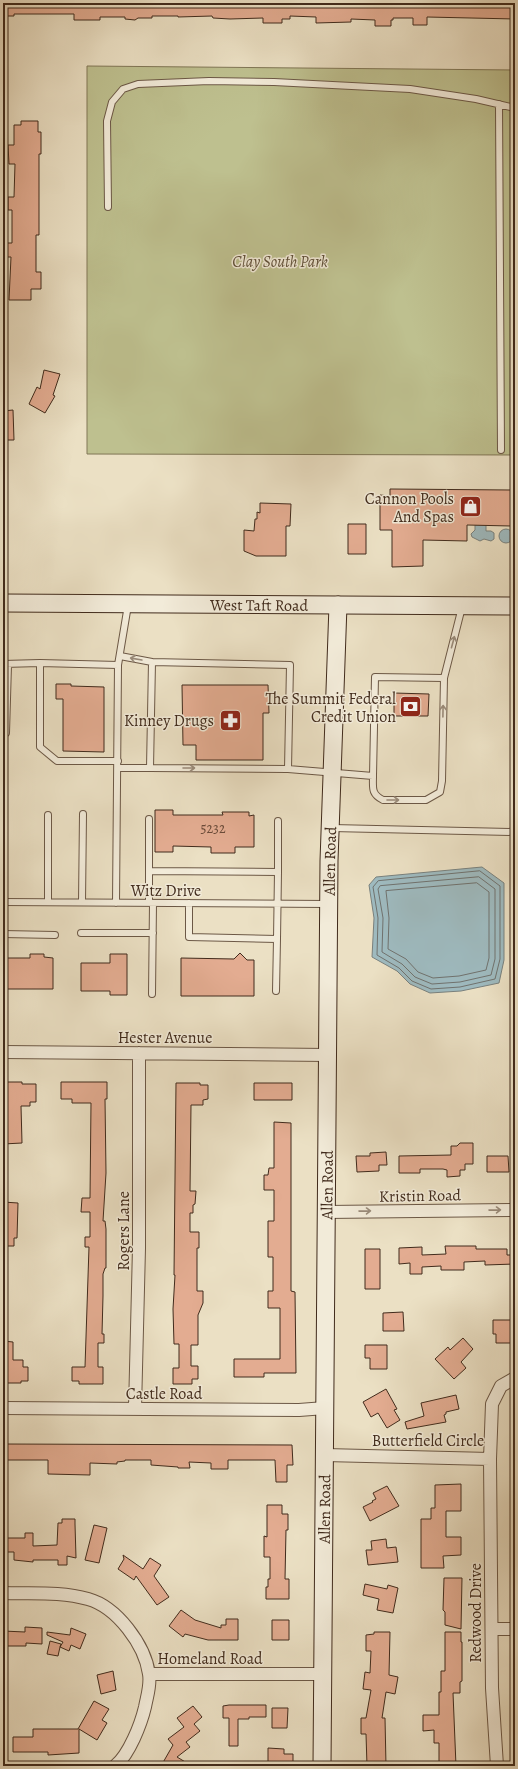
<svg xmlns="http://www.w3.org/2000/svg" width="518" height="1769" viewBox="0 0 518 1769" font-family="Alegreya,serif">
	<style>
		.green { fill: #bec08f; stroke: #807656 }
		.water { fill: #9ebabf; stroke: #79817e }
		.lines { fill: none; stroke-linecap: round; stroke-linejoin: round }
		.shore { stroke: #70726e; stroke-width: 1 }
		.building { fill: #e3ac91; stroke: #412b1c }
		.lane-casing { stroke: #6c5846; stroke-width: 8 }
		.street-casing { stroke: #6c5846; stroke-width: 14 }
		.secondary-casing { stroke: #412b1c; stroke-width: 19 }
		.lane { stroke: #f2ebd9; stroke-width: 6 }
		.street { stroke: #f2ebd9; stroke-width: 12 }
		.secondary { stroke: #f2ebd9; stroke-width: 17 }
		.oneway { stroke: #9a8b7a }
		.labels { text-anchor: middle; stroke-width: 3; stroke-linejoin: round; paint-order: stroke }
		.number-label { font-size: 14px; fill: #6a4b39 }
		.park-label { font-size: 16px; font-style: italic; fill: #605039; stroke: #f2ebd9 }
		.poi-label { font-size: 16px; fill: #412b1c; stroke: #f2ebd9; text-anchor: end }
		.street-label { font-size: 16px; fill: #412b1c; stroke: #f2ebd9 }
	</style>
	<rect width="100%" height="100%" fill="#ebe0c4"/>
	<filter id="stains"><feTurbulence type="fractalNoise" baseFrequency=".005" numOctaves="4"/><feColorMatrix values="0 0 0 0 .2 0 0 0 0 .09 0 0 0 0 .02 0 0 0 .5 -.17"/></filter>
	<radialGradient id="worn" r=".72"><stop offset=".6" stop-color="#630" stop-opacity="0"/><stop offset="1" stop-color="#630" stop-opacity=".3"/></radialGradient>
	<path class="green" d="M87,66L515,70V455L87,454Z"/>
	<path class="water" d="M475,525H486V531H491L494,533V539L491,541L484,539L480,541L472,537L471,534L475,530Z
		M499 536a7 7 0 1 1 14 0a7 7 0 1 1-14 0Z
		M482,867L504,883V960L499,983L461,991L430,993L410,984L397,971L372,957L374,918L369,885L376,877Z"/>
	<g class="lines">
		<path class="shore" d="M480,871L500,886V959L495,979L460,987L431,989L412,981L399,968L377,955L378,918L373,887L378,881Z
			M479,877L495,889V959L491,975L460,982L432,984L415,977L402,964L382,952L383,918L378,889L380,886Z
			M477,883L489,892V958L486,970L459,976L433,978L418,972L406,959L388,949L389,918L386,891Z"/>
	</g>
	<path class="building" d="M3,3H491L515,4V19L427,17V25H413V18H393V20H391V26H375V20L351,19V22L316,23V17L290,16V19H282V23H263V18L230,19L213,18L212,16L178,17V16H152V18H138L135,20L125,19V17H100V20H74V14H14V16H3Z
		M21,121H38V132H41V154H39V235H36V272H41V289H31V300H9L11,257H7V243H12V210H8V197H14L15,164H9L8,145H14V125H21Z
		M44,370L60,374L53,395L55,396L45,413L29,404L37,387L40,389Z
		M13,410L14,440H3V411Z
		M390,489L511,490V526L467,525V541L423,540V566L392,567V530H380V495L390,496Z
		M260,503L291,504L290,526H286V556H256L244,551V530L254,531L255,519H257V512L260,513Z
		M348,524H366V554H348Z
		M56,684H71V686L104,687V752L63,751V699H56Z
		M182,685H268L269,713H263V760H196V745H183Z
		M394,693L429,694L428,716H394Z
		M155,810H173V815H223L222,812H249V816L254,815V847H235V853H211V847L173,846V852H155Z
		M240,953L247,960H254V996H181V958L234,959Z
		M30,954H44V957L53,958V989H3V958H30Z
		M110,954H127V995H110V991H81V963H110Z
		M3,1082H22V1084H36V1102H30V1106H21L22,1143L3,1144Z
		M61,1082H107V1099H105L106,1173L103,1221H105L106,1229V1268H105L103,1274V1296L102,1334H104V1343H98V1367H103V1384H79V1381H72V1367H85L89,1247H85V1237H90V1212H81L82,1198H90L91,1103H72V1099H61Z
		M176,1083H200V1085H208V1099L203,1100V1105H191L190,1191H196L195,1204L193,1205V1213H190V1232H199V1248H197V1291H203V1303L198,1315V1345H191V1366H198V1379H192V1384H173V1368H179V1344H174L173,1309L175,1275H174Z
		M254,1083H292V1100H254Z
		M274,1122L291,1123V1291L295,1292L296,1373H264V1377H234V1359H280V1308H268V1291H273V1257H268V1221H274V1190H264V1175H268L269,1168H274Z
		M460,1143H473V1164H465V1170H460V1176L447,1177V1170L443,1169H420V1173H399V1156L451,1155V1146H457Z
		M386,1152L387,1165H379V1171L357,1172L356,1156H370V1153Z
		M487,1156H508L509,1172H487Z
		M3,1202L18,1203L17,1238H14V1246H3Z
		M445,1246H476V1249H507V1255H515V1264L485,1265V1261L464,1262V1270H441V1266L422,1267V1274H410V1263L399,1264V1248L422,1247V1255L446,1254Z
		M365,1249H380V1289H365Z
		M403,1312L404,1331H383V1313Z
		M493,1320H515V1334L514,1337H511V1343H496V1334H493Z
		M463,1338L473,1349L461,1362L466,1368L454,1379L435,1359L448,1347L450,1350Z
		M3,1341L13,1342V1360H23V1367H28V1381H21V1383H3Z
		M365,1345H387V1369H370V1358H365Z
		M386,1389L397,1409L394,1410L400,1420L387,1428L378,1413L371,1417L363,1402Z
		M456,1395L459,1409L446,1412V1414L444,1415L446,1422L407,1429L405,1422L424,1416L421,1403Z
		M3,1444L292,1445L293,1465H287V1482H276L275,1460H228V1469H211V1463L189,1462L190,1468H178V1467L151,1465V1460H125V1461L117,1462V1464L90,1463V1475L48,1474V1460H3Z
		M461,1484V1511H446V1537H461V1555L443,1556L444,1568H421V1519H431V1508H435V1485Z
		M387,1486L399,1506L370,1521L363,1507L373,1502L372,1501L376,1499L373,1493Z
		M267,1505H282V1514H288V1530H286L285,1579H289V1599H266V1587H268V1579H270V1557H264V1536L267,1537Z
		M62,1519H75V1524L76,1558L67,1556V1565H58V1560H33V1562L14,1560V1552H3V1538H25V1533H33V1546L57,1545L58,1523H62Z
		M94,1525L107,1528L99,1563L85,1560Z
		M386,1539L387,1548L396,1547L398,1562L368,1565L366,1550H372L371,1541Z
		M123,1555L143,1569L150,1558L161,1565L154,1576L169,1597L157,1605L136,1576L134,1580L118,1569L124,1559Z
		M444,1578H462L461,1629L445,1625V1612L443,1610Z
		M365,1584L387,1589L388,1585L398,1588L393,1613L377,1610L379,1599L363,1595Z
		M181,1610L195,1620L221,1628V1625H226V1619H238V1640H208L185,1634L183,1637L169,1626Z
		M272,1620H289V1640H272Z
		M25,1627L42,1628V1644L26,1643V1646H3V1631L25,1632Z
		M71,1628L86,1634L80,1649L71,1645L69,1651L60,1647L58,1656L47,1654L50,1641L61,1644L60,1647L63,1642L47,1635V1632L70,1635Z
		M374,1632H390L389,1675L398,1677L395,1694L386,1692L382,1718H385L386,1766H367L366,1734H361V1718H366L371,1690L363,1689L365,1672L370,1673L371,1651H366V1635L374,1634Z
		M445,1632H461V1642H462V1681L460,1682V1693H453L456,1766H439V1743H434V1730L423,1731V1715H439V1692H441V1671H445Z
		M113,1671L116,1690L101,1694L97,1675Z
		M94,1701L109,1709L102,1720L107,1723L97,1740L79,1729V1753L48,1755V1752H13V1737H33V1729H78Z
		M229,1705H266V1717H249V1719H238V1746H229V1718H223V1706Z
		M193,1706L202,1717L194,1724L200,1731L186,1742L190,1747L177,1757L192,1766H161L173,1745L168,1739L184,1727L177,1718Z
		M272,1708H288L287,1728H272Z
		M268,1748L284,1749V1754H293V1765L275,1766V1764H268Z"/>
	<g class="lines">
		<defs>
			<path id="lane" d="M499,104L501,450
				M108,207L107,121L112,102L123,89L138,84L209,81L274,82L410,89L476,99L515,108
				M120,656L152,662
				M3,664L40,663
				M3,733H6L8,665
				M118,761H57L40,747V663L118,665
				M118,768H150L152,662L290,665L288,769L373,776L375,677L444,678
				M150,768L288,769
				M373,776C373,788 371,794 383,800H426L440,792L442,781L444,678L462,607
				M332,828L515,832
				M149,871V819
				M278,872V821
				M3,902L327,904
				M48,902V815
				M82,902L83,814
				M116,903L118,665L128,605
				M149,903V871L278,872L277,939L189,937V903
				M81,933H153
				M3,934L55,935
				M276,991L277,939
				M152,994L153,903"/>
			<path id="street" d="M3,1052L328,1055
				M326,1212L515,1210
				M3,1408L299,1410L325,1408
				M135,1409L139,1248V1053
				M325,1455L490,1459
				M3,1593C31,1594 61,1591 88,1599C117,1607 145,1645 149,1674C151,1685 147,1696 145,1707C141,1724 129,1755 115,1766
				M492,1629H515
				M149,1674H323
				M497,1766L492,1688L490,1459L492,1404L501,1386L515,1378"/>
			<g id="secondary">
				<path id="s1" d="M3,603L515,606"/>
				<path id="s2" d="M322,1766L329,861L338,605"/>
			</g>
		</defs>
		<use href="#lane" class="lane-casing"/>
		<use href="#street" class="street-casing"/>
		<use href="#secondary" class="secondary-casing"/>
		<use href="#lane" class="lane"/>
		<use href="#street" class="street"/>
		<use href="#secondary" class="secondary"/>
	</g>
	<defs><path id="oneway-shaft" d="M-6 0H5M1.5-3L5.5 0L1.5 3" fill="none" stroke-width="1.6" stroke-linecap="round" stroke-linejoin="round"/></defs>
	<g class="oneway">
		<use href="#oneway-shaft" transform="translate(453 642) rotate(-75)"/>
		<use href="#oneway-shaft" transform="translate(136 659) rotate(-170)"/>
		<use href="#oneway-shaft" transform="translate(443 711) rotate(-89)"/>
		<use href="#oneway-shaft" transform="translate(189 768)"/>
		<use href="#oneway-shaft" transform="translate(393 800)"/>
		<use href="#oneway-shaft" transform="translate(495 1210) rotate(-1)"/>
		<use href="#oneway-shaft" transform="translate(365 1211) rotate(-1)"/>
	</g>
	<defs>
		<symbol id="shop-square" viewBox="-11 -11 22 22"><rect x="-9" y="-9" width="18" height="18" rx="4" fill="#8f2418" stroke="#f2ebd9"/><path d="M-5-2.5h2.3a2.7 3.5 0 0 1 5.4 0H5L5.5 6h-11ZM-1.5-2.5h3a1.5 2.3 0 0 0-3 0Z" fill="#fff"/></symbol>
		<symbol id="bank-square" viewBox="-11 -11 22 22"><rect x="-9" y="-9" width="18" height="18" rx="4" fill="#8f2418" stroke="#f2ebd9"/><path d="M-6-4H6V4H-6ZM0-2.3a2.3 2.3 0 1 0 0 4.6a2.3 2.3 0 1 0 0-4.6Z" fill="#fff"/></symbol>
		<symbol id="pharmacy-square" viewBox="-11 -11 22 22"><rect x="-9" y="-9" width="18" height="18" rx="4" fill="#8f2418" stroke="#f2ebd9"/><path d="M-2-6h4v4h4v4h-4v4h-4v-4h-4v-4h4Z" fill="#fff"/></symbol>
	</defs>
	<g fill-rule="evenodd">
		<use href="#shop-square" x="458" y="494" width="25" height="25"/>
		<use href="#bank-square" x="398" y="694" width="25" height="25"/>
		<use href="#pharmacy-square" x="218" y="708" width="25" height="25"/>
	</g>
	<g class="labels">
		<g class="number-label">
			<text x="213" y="833">5232</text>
		</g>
		<g class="park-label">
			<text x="280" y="267">Clay South Park</text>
		</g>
		<g class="poi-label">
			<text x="454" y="504">Cannon Pools<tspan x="454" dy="18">And Spas</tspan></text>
			<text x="396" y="704">The Summit Federal<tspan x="396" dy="18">Credit Union</tspan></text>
			<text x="214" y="726">Kinney Drugs</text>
		</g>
		<g class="street-label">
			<text dy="6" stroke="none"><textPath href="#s1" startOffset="256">West Taft Road</textPath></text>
			<text dy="6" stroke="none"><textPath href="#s2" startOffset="905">Allen Road</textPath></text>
			<text x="166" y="896">Witz Drive</text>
			<text x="165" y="1043">Hester Avenue</text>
			<text dy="6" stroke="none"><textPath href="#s2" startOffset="581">Allen Road</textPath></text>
			<text transform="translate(420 1195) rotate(-1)" y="6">Kristin Road</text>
			<text transform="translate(123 1231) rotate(-90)" y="6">Rogers Lane</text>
			<text x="164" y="1399">Castle Road</text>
			<text x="428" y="1446">Butterfield Circle</text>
			<text dy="6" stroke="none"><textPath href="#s2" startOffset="257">Allen Road</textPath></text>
			<text transform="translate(475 1613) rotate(-90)" y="6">Redwood Drive</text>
			<text x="210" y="1664">Homeland Road</text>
		</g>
	</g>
	<rect width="518" height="1769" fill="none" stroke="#ebe0c4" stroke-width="16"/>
	<rect x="4" y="4" width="510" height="1761" fill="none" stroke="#412b1c" stroke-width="2"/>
	<rect x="8" y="8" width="502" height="1753" fill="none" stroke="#412b1c"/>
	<rect width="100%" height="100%" filter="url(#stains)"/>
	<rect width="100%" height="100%" fill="url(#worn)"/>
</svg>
